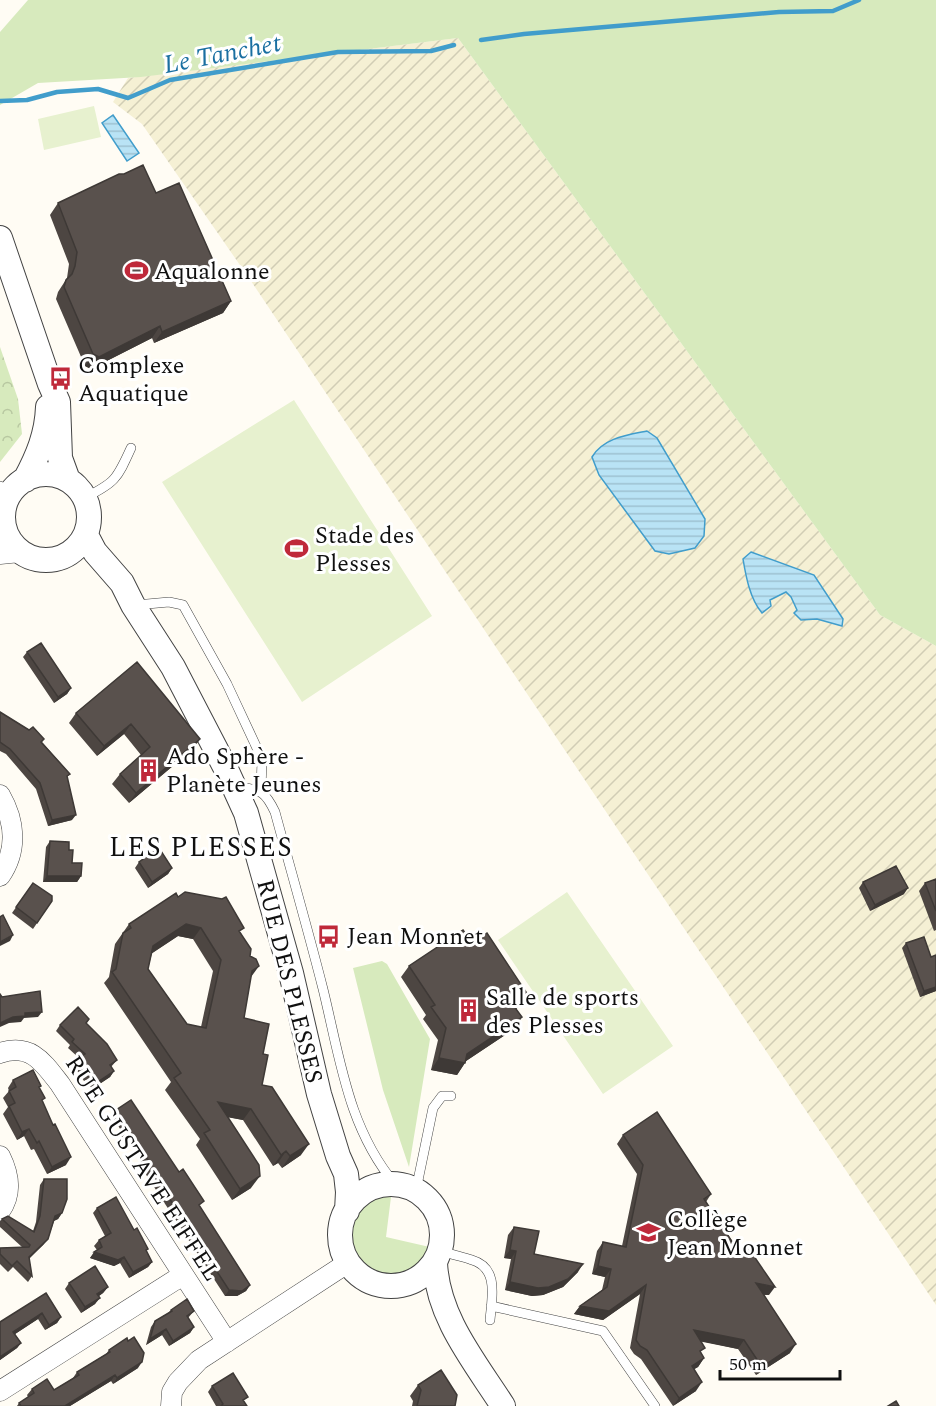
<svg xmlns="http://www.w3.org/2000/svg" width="936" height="1406" viewBox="0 0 936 1406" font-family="Spectral,serif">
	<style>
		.farmland { fill: url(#farmland-furrows) }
		.grass { fill: #d7eabd }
		.park { fill: url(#park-crowns) }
		.pitch { fill: #e7f1cf }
		.water { fill: url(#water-rules); stroke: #419dcb; stroke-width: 1.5 }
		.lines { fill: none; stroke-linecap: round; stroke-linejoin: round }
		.stream { stroke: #419dcb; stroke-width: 4.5 }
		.service-casing { stroke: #434343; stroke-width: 10 }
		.minor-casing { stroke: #434343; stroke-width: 21 }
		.tertiary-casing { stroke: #434343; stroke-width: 26 }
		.service { stroke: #fff; stroke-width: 9 }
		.minor { stroke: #fff; stroke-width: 20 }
		.tertiary { stroke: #fff; stroke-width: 24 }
		.wall { fill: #4d4642; fill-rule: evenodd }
		.shaded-wall { fill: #3e3936 }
		.building { fill: #59514d; stroke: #3e3936; stroke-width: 1.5; fill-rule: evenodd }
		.labels { text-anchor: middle; stroke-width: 6; stroke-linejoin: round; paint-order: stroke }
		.poi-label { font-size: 24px; fill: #101010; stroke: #fff; text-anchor: start }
		.street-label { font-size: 24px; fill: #101010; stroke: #fff }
		.water-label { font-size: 26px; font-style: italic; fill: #1a6fa1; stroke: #fff }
		.quarter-label { font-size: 27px; letter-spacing: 1.5px; fill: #101010; stroke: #fff }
	</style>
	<defs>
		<pattern id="farmland-furrows" width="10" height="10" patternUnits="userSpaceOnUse" patternTransform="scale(1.5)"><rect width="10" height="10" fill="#f5f0d4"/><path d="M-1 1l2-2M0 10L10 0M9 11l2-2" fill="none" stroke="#d1cdb5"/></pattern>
		<pattern id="park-crowns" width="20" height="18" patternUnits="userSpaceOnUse" patternTransform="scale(1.5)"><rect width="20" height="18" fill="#d7eabd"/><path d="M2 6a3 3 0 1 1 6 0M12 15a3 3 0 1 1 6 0" fill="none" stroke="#b8c8a1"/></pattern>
		<pattern id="water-rules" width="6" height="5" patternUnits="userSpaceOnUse" patternTransform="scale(1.5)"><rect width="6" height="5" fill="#b9e3f5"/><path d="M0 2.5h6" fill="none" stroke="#9ec2d1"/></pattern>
	</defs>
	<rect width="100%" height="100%" fill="#fffcf4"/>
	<path class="farmland" d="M458,38L880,615L936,646V1305L251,281L142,124L113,102L128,78Z"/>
	<path class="grass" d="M28,0H936V646L880,615L458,38L141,77L38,83L0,105V32Z
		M382,961L387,964L430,1039L409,1167L383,1090L353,968Z
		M392,1189L386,1237L434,1248C389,1336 286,1214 392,1189Z"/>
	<path class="park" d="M0,347L18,399L22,434L0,462Z"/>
	<path class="pitch" d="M94,106L101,137L44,150L38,119Z
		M294,400L432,616L302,702L162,482Z
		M567,892L673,1046L603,1094L498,940Z"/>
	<path class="water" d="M113,115L139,153L127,161L102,123Z
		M647,431L657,438L705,519L704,536L695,548L669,554L655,551L599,475L592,457C603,438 627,435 647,431Z
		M751,552L814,575L843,619L842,626L817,619L801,620L794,613L797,610L791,597L786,592L770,600L771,606L762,613C750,599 746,577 743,559Z"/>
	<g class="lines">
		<path class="stream" d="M481,40L524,34L779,12L833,11L859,0
			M0,101L27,100L57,92L98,89L128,98L170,80L338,52L431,51L454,45"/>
		<defs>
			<path id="service" d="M0,486L10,493
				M84,498C115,483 117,479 131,448
				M136,605L169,602L183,605L227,684L262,759L261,791
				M236,786C260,791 264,789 275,812C291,871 308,930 323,989C340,1058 348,1128 395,1184
				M416,1190L433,1108L442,1096H451
				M440,1250C451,1255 461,1256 472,1260C499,1268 492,1297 490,1320
				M491,1306L603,1331L655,1406"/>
			<path id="minor" d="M0,526L3,521
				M0,554L20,552
				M0,795C15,821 18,850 0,876
				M0,1053C31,1043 43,1062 60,1084L227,1342
				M0,1156C9,1174 12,1194 0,1211
				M0,1391L183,1275
				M171,1406L172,1392L178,1382L199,1360L349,1262"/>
			<path id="tertiary" d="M0,238L50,384L58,402L60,458L68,480
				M3 517a43 43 0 1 1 86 0a43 43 0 1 1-86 0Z
				M25,480C38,456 47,434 48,407
				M86,535L95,552L122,583L133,605L173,667L225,767L246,813L291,973L319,1094L338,1156L346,1174L348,1192L347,1211
				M340 1235a51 51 0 1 1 102 0a51 51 0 1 1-102 0Z
				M435,1262C437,1317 475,1362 503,1406"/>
		</defs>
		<use href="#service" class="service-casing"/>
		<use href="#minor" class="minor-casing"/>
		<use href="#tertiary" class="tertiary-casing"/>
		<use href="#service" class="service"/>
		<use href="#minor" class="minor"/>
		<use href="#tertiary" class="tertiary"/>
	</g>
	<path class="wall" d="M156,193L231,301L223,313L154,343L152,338L91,369L85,366L56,299L58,292L67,278L69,264L50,215L58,203Z
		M27,652L71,688L67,694L54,703L23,657Z
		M0,712L44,739L42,742L70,774L67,777L72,820L48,826L36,789L6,754L0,751Z
		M76,713L200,739L193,749L129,803L112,784L120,774L141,755L124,734L97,756L69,723Z
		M50,841L69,850L72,863L81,876L77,882H43L46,847Z
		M139,862L172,868L168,874L148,888L135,868Z
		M936,879V930L934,931L919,891L925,883Z
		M863,882L904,894L870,911L859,888Z
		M33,883L52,901L33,929L12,913Z
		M178,897L241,933L250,956V978L244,1018L263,1054L262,1085L301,1155L282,1168L278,1163L273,1166L243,1120L228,1117L251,1188L232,1200L196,1145L200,1139L165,1090L171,1082L104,983L109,977L115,944L129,924ZM178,936L193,939L213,971L201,1027L187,1024L148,969L152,953Z
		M472,943L520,1006L516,1009L522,1017L514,1029L466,1061L457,1075L431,1070L438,1040L423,1019L426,1015L401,977L409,966Z
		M906,943L936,991L920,997L902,948Z
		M89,1019L86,1024L117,1060L111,1067L114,1071L110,1077L92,1089L86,1080L84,1081L73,1065L79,1058L68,1048L70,1045L56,1031L60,1025Z
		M13,1080L40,1088L42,1102L66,1165L47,1174L34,1149L31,1150L24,1136L17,1140L3,1114L8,1107L3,1098L9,1091L8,1088Z
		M116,1110L200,1207L250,1285L246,1291L237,1296H225L143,1170L145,1168L131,1146L128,1148L120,1136L122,1132L112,1116Z
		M623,1135L711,1194L706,1202L769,1295H764L790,1353L756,1375L738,1349L701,1341V1354L704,1358L698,1367L694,1369L696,1391L673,1406L641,1359L634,1354L630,1348L640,1294L603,1320L574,1314L580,1306L602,1290L605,1277L592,1274L597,1251L603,1242L622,1246L637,1174L617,1144Z
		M44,1179L62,1213L58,1219L54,1221L48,1239L43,1245L29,1258L32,1276L28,1282L13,1267L8,1272L0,1264V1248L22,1247L0,1227V1221L2,1219L33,1231L36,1222L40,1185Z
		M97,1208L134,1230L148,1249L146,1251L152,1262L148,1267L129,1278L120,1263L114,1266L90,1258L97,1250L94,1246L99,1240L105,1236L93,1213Z
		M514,1227L534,1254L578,1272L563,1287L543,1295L532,1296L505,1290L511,1259L504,1258L508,1235Z
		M69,1283L108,1287L103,1293L99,1296L95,1304L81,1313L65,1289Z
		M46,1293L61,1317L57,1323L45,1330L38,1319L15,1334L21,1343L17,1348L0,1360V1322Z
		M171,1310L194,1311L188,1318L194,1327L190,1333L169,1346L162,1335L146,1345L151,1327L155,1321L168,1313Z
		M109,1350L138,1368L113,1384L111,1381L70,1406H17L19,1403L28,1397L27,1395L32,1389L54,1390L73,1378L77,1372L106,1354Z
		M418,1385L455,1406H412L413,1401L410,1396Z
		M212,1386L244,1402L247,1406H216L208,1392Z"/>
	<path class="shaded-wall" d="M231,301L223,313L154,343L162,332Z
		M160,326L152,338L91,369L85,366L93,354Z
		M71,688L67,694L54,703L58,697Z
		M131,724L124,734L97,756L104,746Z
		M200,739L193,749L129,803L136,793Z
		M76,815L72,820L48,826L52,820Z
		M172,868L168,874L148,888L152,882Z
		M47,876H81L77,882H43Z
		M908,888L904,894L870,911L875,905Z
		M186,924L201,928L193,939L178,936L145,958L153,946Z
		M13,935L10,941L0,946V942Z
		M259,966L251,977L252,971Z
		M936,987V991L920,997L924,991Z
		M528,995L520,1006L505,1016L513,1005Z
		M42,1012L38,1017L24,1018L21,1022L9,1023L0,1027V1023L13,1017L25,1013Z
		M522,1017L514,1029L463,1063H465L457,1075L431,1070L439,1058L467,1054Z
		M114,1071L110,1077L92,1089L96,1083Z
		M218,1102L251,1109L243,1120L210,1114Z
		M29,1129L24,1136L17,1140L22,1132Z
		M309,1144L301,1155L282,1168L290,1156Z
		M286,1151L278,1163L273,1166L281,1155Z
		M71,1157L66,1165L47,1174L52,1167Z
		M260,1176L251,1188L232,1200L240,1189Z
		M62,1213L58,1219L51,1222L55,1216Z
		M48,1239L43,1245L25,1263L29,1257Z
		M510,1250L516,1251L511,1259L504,1258Z
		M94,1252L124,1257L120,1263L114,1266L90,1258Z
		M152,1262L148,1267L129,1278L133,1272Z
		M583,1264L578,1272L563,1287L543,1295L532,1296L505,1290L510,1282Z
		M598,1266L611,1269L605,1277L592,1274Z
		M756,1283L775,1287L769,1295L750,1292Z
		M250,1285L246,1291L237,1296H225L229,1290Z
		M646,1285L640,1294L603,1320L574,1314L580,1306Z
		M108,1287L103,1293L93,1300L97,1294Z
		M100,1298L95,1304L81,1313L85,1307Z
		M42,1313L38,1319L9,1338L13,1332Z
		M61,1317L57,1323L45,1330L49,1325Z
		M194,1327L190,1333L169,1346L173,1341Z
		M166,1329L162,1335L146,1345L150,1339Z
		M694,1330L744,1340L738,1349L688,1339Z
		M21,1343L17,1348L0,1360V1357Z
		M796,1344L790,1353L756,1375L762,1367Z
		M704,1358L698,1367L686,1374L692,1366Z
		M142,1362L138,1368L113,1384L117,1378Z
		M115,1375L111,1381L70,1406H65Z
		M702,1382L696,1391L673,1406L679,1398Z"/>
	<path class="building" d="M143,165L156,193L179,183L231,301L162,332L160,326L99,357L93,354L64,287L66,280L72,274L75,266L77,252L58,203L119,174H124Z
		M41,643L71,688L58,697L27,652Z
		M137,662L200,739L136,793L120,774L150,747L131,724L104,746L76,713Z
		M0,712L29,730L33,727L44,739L41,742L70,774L67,776L76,815L52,820L40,783L10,749L0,742Z
		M50,841L69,842V850H73L72,863H82L81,876H47Z
		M159,848L172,868L152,882L139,862Z
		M896,866L908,888L875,905L863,882Z
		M936,879V911L925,883Z
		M33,883L52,896V901L37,923L16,907Z
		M185,892L222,899L226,897L244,928L239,931L251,949L250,956L256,959L259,966L252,971L244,1018L269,1024L263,1054L268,1055L262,1085L272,1087L309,1144L290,1156L286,1151L281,1155L251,1109L218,1102L259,1165L260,1176L240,1189L204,1133L210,1130L174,1078L181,1073L112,972L116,969L123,933L131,928L129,924L176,893L178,897ZM186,924L201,928L221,960L206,1028L187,1024L148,969L153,946Z
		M3,915L13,935L0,942V917Z
		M463,930L472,943L487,933L528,995L513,1005L522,1017L467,1054L465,1063L439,1058L446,1028L431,1007L435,1005L409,966Z
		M924,937L931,957L936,955V987L924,991L906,943Z
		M40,991L42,1012L25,1013V1016L13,1017L0,1023V994L2,997Z
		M78,1007L89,1019L86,1023L107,1044L117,1060L110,1065L114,1071L96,1083L90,1074L88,1076L77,1059L85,1054L72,1042L74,1039L60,1025Z
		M33,1070L41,1086L39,1087L45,1098L42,1100L53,1125L55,1124L71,1157L52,1167L39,1141L37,1143L29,1129L22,1132L9,1106L15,1103L9,1091L16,1087L13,1080Z
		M131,1100L179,1172L183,1169L204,1201L199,1205L250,1285L242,1291L229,1290L147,1164L150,1163L135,1140L133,1142L124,1130L127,1127L116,1110Z
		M657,1112L711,1194L704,1199L738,1251L747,1246L775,1287L756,1283L796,1344L762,1367L744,1340L694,1330L705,1348L700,1351L704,1358L692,1366L702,1382L679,1398L647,1350L640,1346L636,1340L646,1285L609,1311L580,1306L607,1287L611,1269L598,1266L603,1242L626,1247L643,1165L623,1135Z
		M44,1179H67V1199L62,1213L55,1216L48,1239L29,1257L32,1276L17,1261L12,1266L0,1254V1248L29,1247L30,1245L2,1219L8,1216L34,1232L40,1216Z
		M116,1197L134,1230L137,1228L148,1249L146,1250L152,1262L133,1272L124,1257L118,1260L94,1252L102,1247L99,1240L111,1233L97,1208Z
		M514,1227L539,1231L534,1254L583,1264L568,1279L549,1287L538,1288L510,1282L516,1251L510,1250Z
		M95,1266L108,1287L97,1294L100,1298L85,1307L69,1283Z
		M46,1293L61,1317L49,1325L42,1313L13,1332L21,1343L0,1357V1322Z
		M187,1299L194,1311L187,1316L194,1327L173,1341L166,1329L150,1339L155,1321L172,1311L171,1310Z
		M134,1337L144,1353L142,1362L117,1378L115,1375L65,1406H21L19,1403L34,1393L32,1389L47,1379L54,1390L79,1375L77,1372L110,1352L109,1350L127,1338L128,1341Z
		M441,1370L457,1395L455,1406H417L421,1390L418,1385Z
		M233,1373L248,1397L243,1400L247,1406H221L223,1404L212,1386Z
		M896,1401L899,1406H888Z"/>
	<defs>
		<symbol id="stadium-bare" viewBox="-9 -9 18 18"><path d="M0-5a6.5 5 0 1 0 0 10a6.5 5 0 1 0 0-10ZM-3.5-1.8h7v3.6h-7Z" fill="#bf293a" stroke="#fff" stroke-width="2.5" paint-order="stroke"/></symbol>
		<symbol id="bus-bare" viewBox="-9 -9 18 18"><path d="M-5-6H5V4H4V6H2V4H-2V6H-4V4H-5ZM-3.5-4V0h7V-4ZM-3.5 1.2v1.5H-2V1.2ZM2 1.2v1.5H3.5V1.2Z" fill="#bf293a" stroke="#fff" stroke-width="2.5" paint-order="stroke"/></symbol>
		<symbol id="building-bare" viewBox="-9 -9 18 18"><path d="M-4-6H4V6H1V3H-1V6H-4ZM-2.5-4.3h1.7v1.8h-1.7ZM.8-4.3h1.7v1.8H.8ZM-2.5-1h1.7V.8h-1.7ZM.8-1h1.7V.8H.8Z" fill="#bf293a" stroke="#fff" stroke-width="2.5" paint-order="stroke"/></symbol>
		<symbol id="school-bare" viewBox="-9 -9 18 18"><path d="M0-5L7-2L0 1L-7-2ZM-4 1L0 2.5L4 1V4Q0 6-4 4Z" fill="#bf293a" stroke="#fff" stroke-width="2.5" paint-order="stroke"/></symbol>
	</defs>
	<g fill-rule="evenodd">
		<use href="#stadium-bare" x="120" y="254" width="33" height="33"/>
		<use href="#bus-bare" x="44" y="362" width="33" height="33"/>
		<use href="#stadium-bare" x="280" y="532" width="33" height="33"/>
		<use href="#building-bare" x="132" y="754" width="33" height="33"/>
		<use href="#bus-bare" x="312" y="920" width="33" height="33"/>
		<use href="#building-bare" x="452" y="994" width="33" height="33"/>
		<use href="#school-bare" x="632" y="1216" width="33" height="33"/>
	</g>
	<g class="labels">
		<g class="poi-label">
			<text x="154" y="279">Aqualonne</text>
			<text x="78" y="373">Complexe<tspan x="78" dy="28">Aquatique</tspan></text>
			<text x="315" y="543">Stade des<tspan x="315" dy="28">Plesses</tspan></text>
			<text x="166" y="764">Ado Sphère -<tspan x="166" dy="28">Planète Jeunes</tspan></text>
			<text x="347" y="944">Jean Monnet</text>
			<text x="486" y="1005">Salle de sports<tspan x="486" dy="28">des Plesses</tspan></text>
			<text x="667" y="1227">Collège<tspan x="667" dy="28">Jean Monnet</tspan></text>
		</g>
		<g class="street-label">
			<text transform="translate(290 981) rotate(76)" y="8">RUE DES PLESSES</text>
			<text transform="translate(143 1168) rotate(57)" y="8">RUE GUSTAVE EIFFEL</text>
		</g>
		<g class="water-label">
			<text transform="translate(222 53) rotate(-11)" y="9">Le Tanchet</text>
		</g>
		<g class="quarter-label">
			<text x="201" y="856">LES PLESSES</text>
		</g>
	</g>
	<path d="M720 1370v9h120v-9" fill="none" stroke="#101010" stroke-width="3"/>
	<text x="729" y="1370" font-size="18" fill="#101010" stroke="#ffffff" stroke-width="4.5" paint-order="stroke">50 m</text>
</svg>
